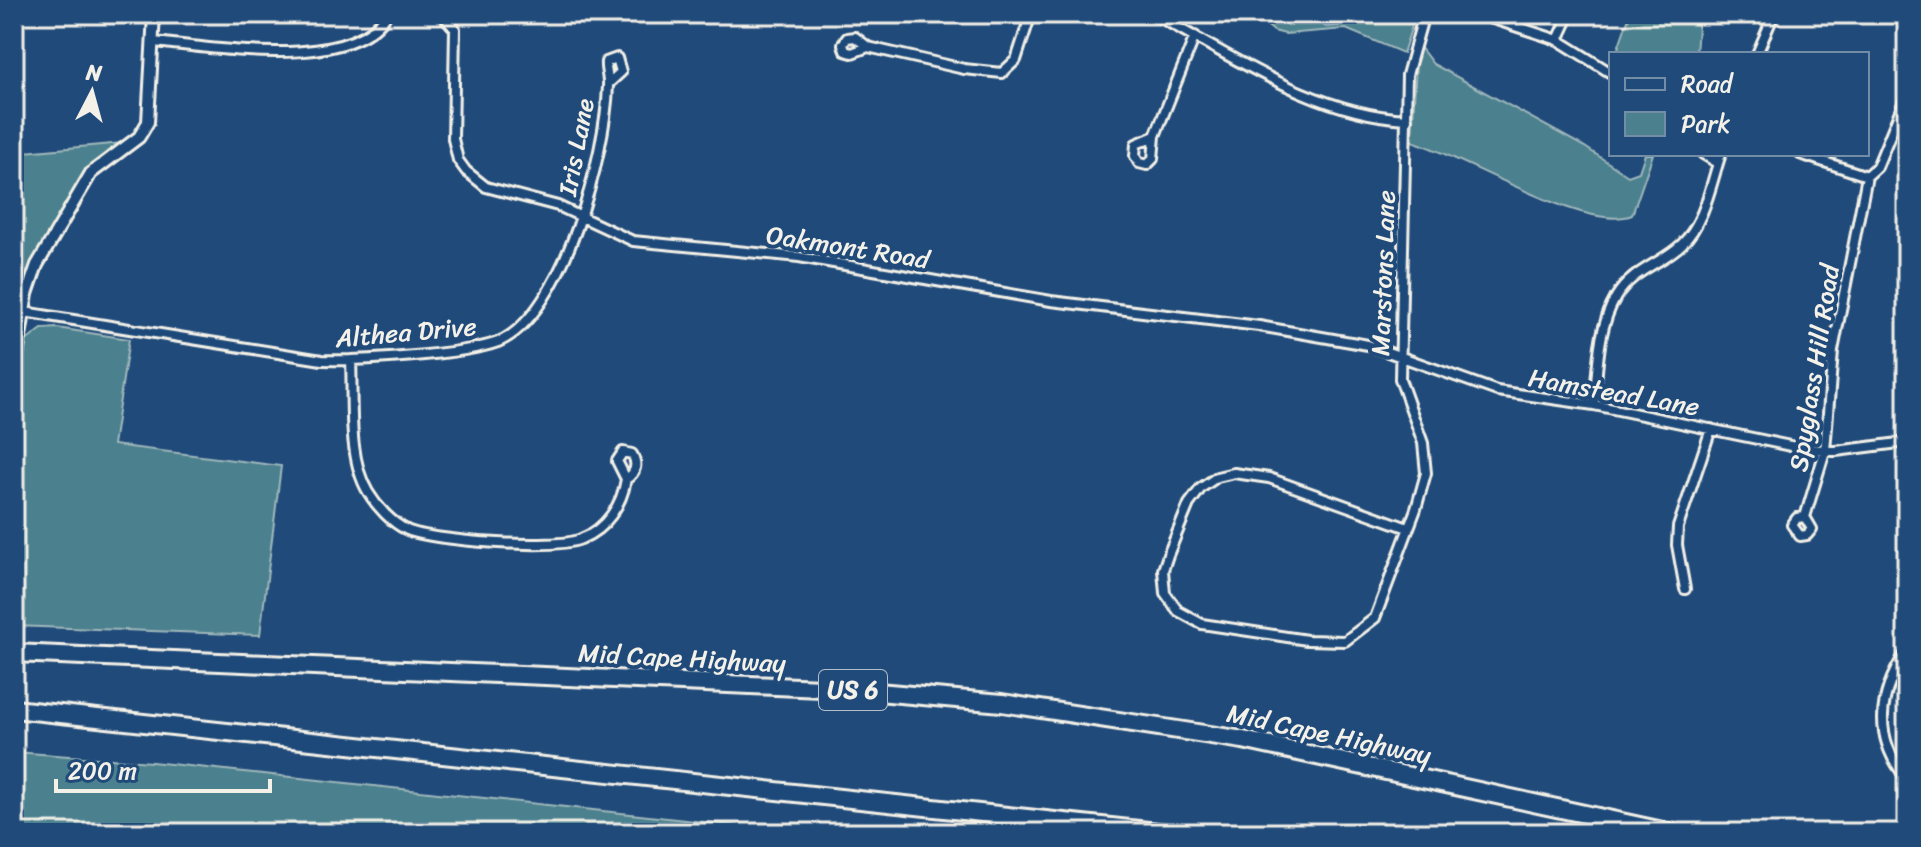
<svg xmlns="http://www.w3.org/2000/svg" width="1921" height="847" viewBox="0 0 1921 847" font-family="Sriracha,sans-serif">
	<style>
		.green { fill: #4b808e; stroke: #a0b8bb; stroke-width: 2 }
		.water { fill: #40789c; stroke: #88a8ba; stroke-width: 2 }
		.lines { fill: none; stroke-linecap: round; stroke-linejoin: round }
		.minor-casing { stroke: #f4f1e8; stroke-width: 14 }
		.tertiary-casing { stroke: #f4f1e8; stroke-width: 16 }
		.motorway-casing { stroke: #f4f1e8; stroke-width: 22 }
		.minor { stroke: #1f4a7a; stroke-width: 8 }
		.tertiary { stroke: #1f4a7a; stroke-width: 10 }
		.motorway { stroke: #1f4a7a; stroke-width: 16 }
		.labels { text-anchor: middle; stroke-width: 8; stroke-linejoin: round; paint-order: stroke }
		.shield { fill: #1f4a7a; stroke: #b4bfc7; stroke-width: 2 }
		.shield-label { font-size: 24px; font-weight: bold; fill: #f4f1e8 }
		.street-label { font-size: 26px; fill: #f4f1e8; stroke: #1f4a7a }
	</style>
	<rect width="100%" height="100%" fill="#1f4a7a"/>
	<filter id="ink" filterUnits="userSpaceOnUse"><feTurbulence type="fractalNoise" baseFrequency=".0125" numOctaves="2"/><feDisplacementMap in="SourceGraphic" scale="16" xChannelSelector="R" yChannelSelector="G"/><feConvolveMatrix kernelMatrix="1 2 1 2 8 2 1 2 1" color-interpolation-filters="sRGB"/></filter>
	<g filter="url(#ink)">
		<path class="green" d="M1253,14H1310L1326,27L1337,26L1318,14H1416L1403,53L1346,29L1285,34L1274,31Z
			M1630,14H1699L1696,54H1616Z
			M1417,43L1433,64L1585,147L1628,176L1639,172L1645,154H1653L1632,215C1587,233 1464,157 1412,141Z
			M123,143L107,152L85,174L29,270L14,341V153Z
			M57,328L129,339L113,445L281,466L260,635L14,626L19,441H14L16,391L26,341L42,329Z
			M14,752L152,762L806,833H14Z"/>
		<path class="water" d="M1310,14H1342L1344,19L1337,26L1326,27Z"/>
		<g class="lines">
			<defs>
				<path id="minor" d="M442,14L455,29L453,139L458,160L466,171L486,187L558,206L633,241L799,257L1051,301L1259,326L1368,345L1497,391L1594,405L1800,448L1836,451L1907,442
					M1153,14C1233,56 1314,114 1407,119
					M1478,14L1558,40L1611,73
					M1558,40L1570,14
					M153,42C212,47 351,73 387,14
					M868,47L852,53L845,51L843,44L847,38L855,37L868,47L964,69L1002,73L1016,60L1031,14
					M1757,54L1774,14
					M1155,136L1136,144L1135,156L1139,163L1147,165L1153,159L1155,136L1195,36
					M1703,154L1718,163
					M1800,154L1867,176L1877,167L1907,94
					M24,312L322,360C361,361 463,355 498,342C564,315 606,151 608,86C609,78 605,70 606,62L617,58L621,72L609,83
					M351,360C353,400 347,457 368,492C377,507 392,523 407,530C431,541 557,550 581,539C606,529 622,505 626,479L617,461L623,452L632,454C638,464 636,473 626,479
					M1594,405C1598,369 1597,329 1616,297C1632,270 1661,264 1682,244C1705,222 1711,183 1721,154
					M1805,517L1797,518L1792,525L1800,536L1807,535L1812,529L1805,517L1825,451L1833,351L1867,176
					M1408,528L1269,478L1234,473L1217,477L1201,488L1189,504L1168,555L1163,570L1165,593L1178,611L1202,624L1307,640L1345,641L1375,618L1416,509L1426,473L1423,443L1400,379L1407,75L1424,14
					M1685,589L1677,545L1678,527L1711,429
					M1907,651C1878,694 1872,737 1907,779"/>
				<path id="tertiary" d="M14,373L27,294L37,265L91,173L139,137L148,122L154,14"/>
				<path id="motorway" d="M14,653L844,689L1002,703L1243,740L1672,833
					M14,709L1167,833"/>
			</defs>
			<use href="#minor" class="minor-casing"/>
			<use href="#tertiary" class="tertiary-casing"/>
			<use href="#motorway" class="motorway-casing"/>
			<use href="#minor" class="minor"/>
			<use href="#tertiary" class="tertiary"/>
			<use href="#motorway" class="motorway"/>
		</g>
	</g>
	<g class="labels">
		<rect class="shield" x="819" y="670" width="68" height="40" rx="6"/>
		<g class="shield-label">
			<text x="853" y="698">US 6</text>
		</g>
		<g class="street-label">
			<text transform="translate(576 147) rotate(-79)" y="9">Iris Lane</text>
			<text transform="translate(848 247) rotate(9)" y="9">Oakmont Road</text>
			<text transform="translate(1383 273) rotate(-88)" y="9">Marstons Lane</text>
			<text transform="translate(406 332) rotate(-5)" y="9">Althea Drive</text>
			<text transform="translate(1814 368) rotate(-81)" y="9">Spyglass Hill Road</text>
			<text transform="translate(1614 392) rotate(10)" y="9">Hamstead Lane</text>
			<text transform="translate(682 658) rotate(3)" y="9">Mid Cape Highway</text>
			<text transform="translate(1329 734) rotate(12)" y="9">Mid Cape Highway</text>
		</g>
	</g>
	<rect width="1921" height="847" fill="none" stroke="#1f4a7a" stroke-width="48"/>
	<rect x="24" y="24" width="1873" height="799" fill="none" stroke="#f4f1e8" stroke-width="3" filter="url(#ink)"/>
	<rect x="1609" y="52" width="260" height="104" fill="#1f4a7a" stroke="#748da6" stroke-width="2"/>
	<rect x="1625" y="78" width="40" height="12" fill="#1f4a7a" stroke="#748da6" stroke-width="2"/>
	<text x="1681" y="92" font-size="24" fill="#f4f1e8">Road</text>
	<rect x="1625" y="112" width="40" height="24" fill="#4b808e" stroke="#748da6" stroke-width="2"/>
	<text x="1681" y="132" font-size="24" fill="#f4f1e8">Park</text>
	<g transform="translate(92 92) rotate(6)" stroke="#1f4a7a" stroke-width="6" paint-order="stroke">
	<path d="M0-6L14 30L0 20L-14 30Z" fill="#f4f1e8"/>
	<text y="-12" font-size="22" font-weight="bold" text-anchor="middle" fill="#f4f1e8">N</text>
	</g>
	<path d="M56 779v12h214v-12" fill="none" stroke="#f4f1e8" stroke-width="4"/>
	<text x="68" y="779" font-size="24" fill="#f4f1e8" stroke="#1f4a7a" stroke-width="6" paint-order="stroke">200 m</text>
</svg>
